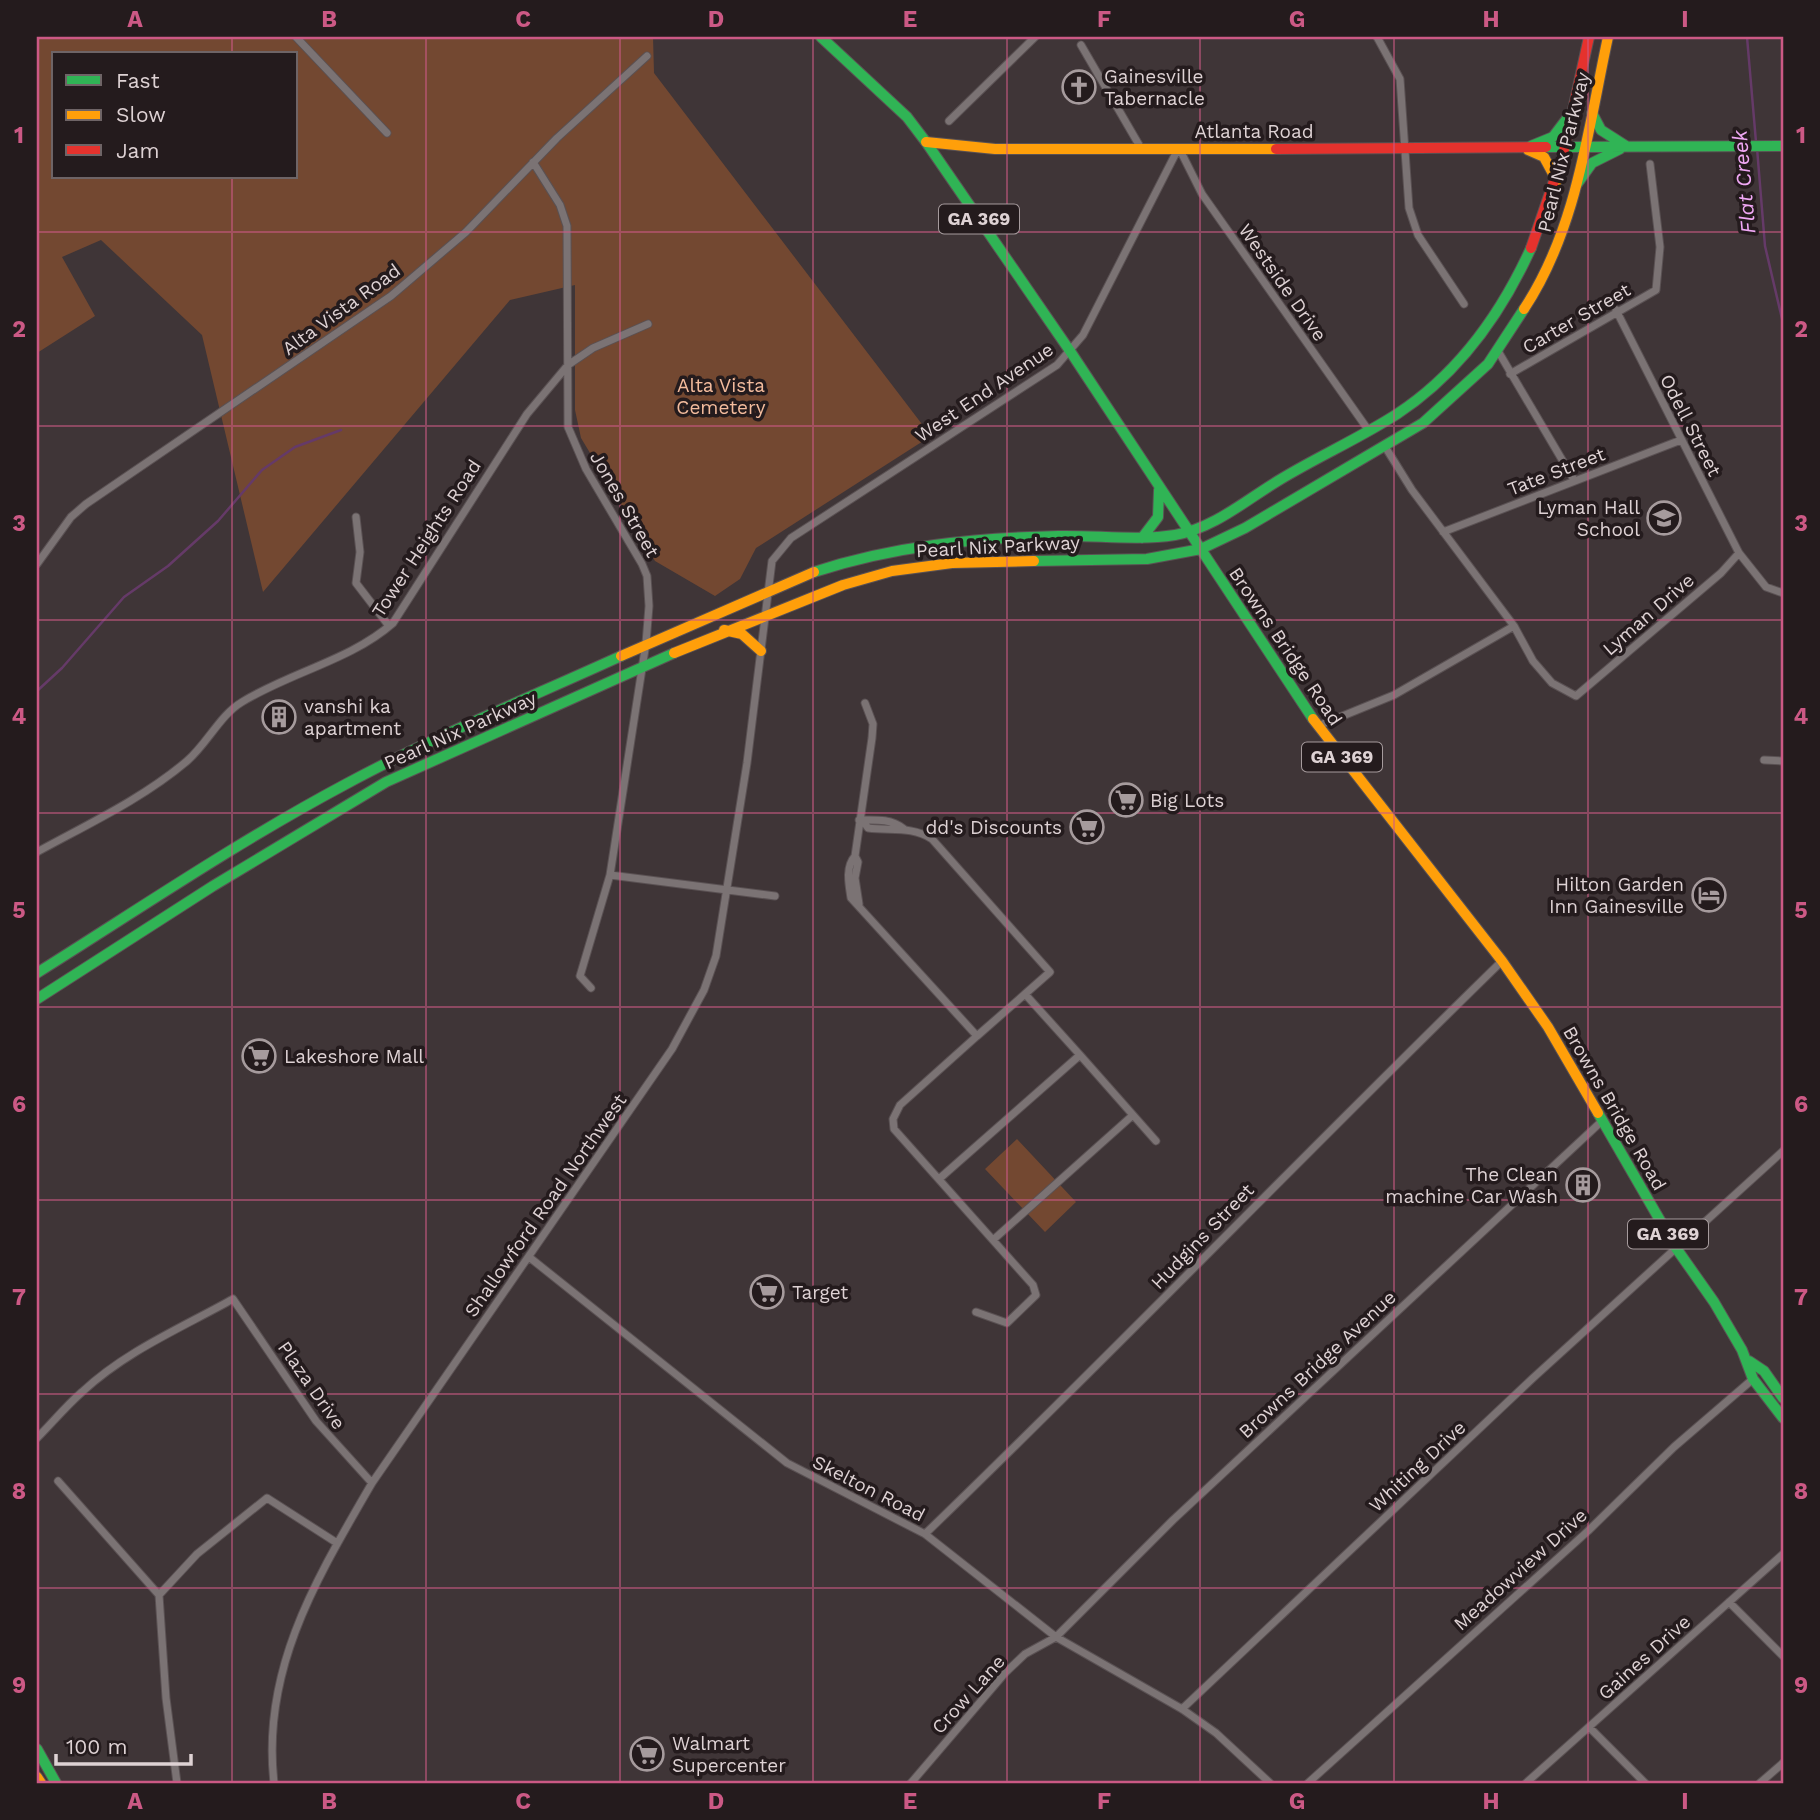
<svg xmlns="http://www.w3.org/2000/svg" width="1820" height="1820" viewBox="0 0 1820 1820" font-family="'Work Sans',sans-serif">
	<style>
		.green { fill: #734831; fill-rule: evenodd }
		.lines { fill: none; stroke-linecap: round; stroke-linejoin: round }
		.stream { stroke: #653a68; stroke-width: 2.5 }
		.street-casing { stroke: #5a5153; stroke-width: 9 }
		.fast-casing { stroke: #5a5153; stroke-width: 12 }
		.slow-casing { stroke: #5a5153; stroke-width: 12 }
		.jam-casing { stroke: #5a5153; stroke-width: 12 }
		.street { stroke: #7b7374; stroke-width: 7 }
		.fast { stroke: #30b455; stroke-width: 10 }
		.slow { stroke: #ff9f0a; stroke-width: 10 }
		.jam { stroke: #e5322d; stroke-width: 10 }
		.grid { fill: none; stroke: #cc5985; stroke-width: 2; stroke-opacity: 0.55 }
		.labels { text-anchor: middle; stroke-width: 7; stroke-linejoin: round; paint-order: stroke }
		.shield { fill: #241b1d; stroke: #a69b9d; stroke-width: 2 }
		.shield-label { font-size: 18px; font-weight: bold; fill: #ded2d4 }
		.poi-label { font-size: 19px; fill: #ded2d4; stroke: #241b1d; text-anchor: start }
		.street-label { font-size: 19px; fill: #ded2d4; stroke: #241b1d }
		.park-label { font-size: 19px; fill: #f4bc9d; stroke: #241b1d }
		.water-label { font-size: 21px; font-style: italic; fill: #f0a8f5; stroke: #241b1d }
		.neatline { fill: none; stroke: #cc5985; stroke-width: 2.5 }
		.grid-label { font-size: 23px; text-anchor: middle; font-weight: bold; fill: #cc5985 }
	</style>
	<rect width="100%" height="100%" fill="#3f3537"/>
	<path class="green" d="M37,37H653L654,73L931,436L756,548L740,579L715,596L655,561L581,438L575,410V285L510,300L263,592L202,335L101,240L62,257L95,316L37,353ZM54,54H296V177H54Z
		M1017,1139L1076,1202L1045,1232L985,1169Z"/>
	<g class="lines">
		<path class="stream" d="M1747,37L1756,142
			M1757,148L1765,246L1783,323
			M37,691L62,668L124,597L168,566L218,521L262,470L295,447L341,430"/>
		<defs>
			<path id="street" d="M296,37L387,133
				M1377,37L1400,79L1409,208L1418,235L1464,304
				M1081,45L1142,150
				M949,121L1035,37
				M1179,148L1202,194L1369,431
				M533,162L560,205L567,226L568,427L586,469L642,564L647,576L649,606L646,643L610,875L580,976L591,988
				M1616,310L1739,553L1766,587L1783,593
				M1498,351L1574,480
				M1510,374L1656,290L1660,247L1650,164
				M1384,445L1412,490L1514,626L1533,661L1552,683L1576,696L1721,573L1739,553
				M356,517L360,552L356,583L389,626
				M1443,532L1681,440
				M37,564L71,517L86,504L391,296L466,232L557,138L647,56
				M1318,726L1394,695L1514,626
				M1764,760L1783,761
				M859,820C874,820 890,818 904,829
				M863,821L868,828C891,831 912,826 932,839L1050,972L1025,994L1080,1055
				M37,852C88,824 142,799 187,761C207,744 220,715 242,702C291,672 351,660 393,623L527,414L568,365L593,348L648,324
				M855,856C845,867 849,885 851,898L977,1036L900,1105L893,1119L894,1129L1033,1285L1036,1295L1007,1323L976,1312
				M610,875L775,896
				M859,904L855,878L858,862L855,856L872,738L873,724L865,703
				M977,1036L1025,994
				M1133,1115L1156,1141
				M939,1179L1080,1055L1133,1115L993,1240
				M529,1257L787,1463L925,1534L1056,1637L1182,1709L1216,1733L1270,1783
				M37,1438C52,1423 66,1406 82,1392C126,1351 181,1328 233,1299L316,1421L372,1483
				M58,1481L159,1595L166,1698L177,1783
				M925,1534C1120,1346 1308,1150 1502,961
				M159,1595L197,1554L267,1498L337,1543
				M1729,1602L1783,1656
				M1182,1709L1533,1378L1783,1151
				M1589,1727L1645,1783
				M274,1783C261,1669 317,1578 372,1483L672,1049L704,990L716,956L747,763L772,561L791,538L1057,365L1083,335L1178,149
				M911,1783L1005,1673L1025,1654L1056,1637L1173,1520L1603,1120
				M1308,1783L1588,1531L1674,1447L1753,1379
				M1526,1783L1783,1554
				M1760,1783L1783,1763"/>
			<path id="fast" d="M821,37L907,117L926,142L1070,351L1313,719
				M1592,113L1601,130L1626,146
				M1531,146L1553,137L1569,116
				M1546,147L1783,146
				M1577,184L1592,163L1620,149
				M1142,538L1158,517L1159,490
				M1034,561L1147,559L1201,549L1245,528L1423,423L1488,364L1524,309
				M814,572C893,546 975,538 1058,536C1097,535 1136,541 1175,535C1215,528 1247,499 1281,479C1319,456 1360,438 1397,414C1458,374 1501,314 1531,248
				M37,973C139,909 239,841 346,784C435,736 529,698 621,656
				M37,999L213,886L386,782L674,653
				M1598,1113L1676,1248L1714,1302L1742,1350L1753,1379L1783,1418
				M1749,1361L1764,1371L1783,1398
				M37,1749L56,1783"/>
			<path id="slow" d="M926,142L995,149H1276
				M1528,150L1544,157L1557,181
				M1524,309C1577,229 1588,129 1608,37
				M724,630L742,634L761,651
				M674,653L843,585L892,571L952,563L1034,561
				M621,656L814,572
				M1313,719L1502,961L1548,1027L1598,1113
				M37,1777L41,1783"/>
			<path id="jam" d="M1276,149L1546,147
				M1531,248L1563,155L1589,37"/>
		</defs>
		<use href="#street" class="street-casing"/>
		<use href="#fast" class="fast-casing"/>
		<use href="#slow" class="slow-casing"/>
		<use href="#jam" class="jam-casing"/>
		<use href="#street" class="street"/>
		<use href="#fast" class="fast"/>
		<use href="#slow" class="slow"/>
		<use href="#jam" class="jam"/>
	</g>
	<path class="grid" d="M232,37V54M426,37V1783M620,37V1783M813,37V1783M1007,37V1783M1200,37V1783M1394,37V1783M1588,37V1783M232,177V1783M37,232H1783M37,426H1783M37,620H1783M37,813H1783M37,1007H1783M37,1200H1783M37,1394H1783M37,1588H1783"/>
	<defs>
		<symbol id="church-ring" viewBox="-11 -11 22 22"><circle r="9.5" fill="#241b1d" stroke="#a69b9d" stroke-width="1.5"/><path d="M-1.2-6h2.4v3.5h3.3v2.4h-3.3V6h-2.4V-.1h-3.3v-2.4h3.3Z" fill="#a69b9d"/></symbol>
		<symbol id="school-ring" viewBox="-11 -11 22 22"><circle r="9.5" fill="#241b1d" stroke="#a69b9d" stroke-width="1.5"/><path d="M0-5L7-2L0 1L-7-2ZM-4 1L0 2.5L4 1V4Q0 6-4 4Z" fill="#a69b9d"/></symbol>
		<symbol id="building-ring" viewBox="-11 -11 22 22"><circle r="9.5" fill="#241b1d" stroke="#a69b9d" stroke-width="1.5"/><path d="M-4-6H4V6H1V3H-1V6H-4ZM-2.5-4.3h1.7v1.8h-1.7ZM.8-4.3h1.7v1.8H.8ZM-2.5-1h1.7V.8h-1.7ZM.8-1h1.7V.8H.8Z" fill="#a69b9d"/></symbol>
		<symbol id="supermarket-ring" viewBox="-11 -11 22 22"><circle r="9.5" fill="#241b1d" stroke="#a69b9d" stroke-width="1.5"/><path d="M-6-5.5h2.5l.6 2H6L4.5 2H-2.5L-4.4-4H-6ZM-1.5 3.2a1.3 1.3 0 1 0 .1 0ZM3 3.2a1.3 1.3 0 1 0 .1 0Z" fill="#a69b9d"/></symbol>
		<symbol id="hotel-ring" viewBox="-11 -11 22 22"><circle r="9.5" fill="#241b1d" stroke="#a69b9d" stroke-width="1.5"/><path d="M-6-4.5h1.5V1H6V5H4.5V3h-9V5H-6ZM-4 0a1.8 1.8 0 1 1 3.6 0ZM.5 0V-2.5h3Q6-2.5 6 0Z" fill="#a69b9d"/></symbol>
	</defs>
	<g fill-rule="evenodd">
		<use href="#church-ring" x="1060" y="68" width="38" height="38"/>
		<use href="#school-ring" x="1645" y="499" width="38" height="38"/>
		<use href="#building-ring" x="260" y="698" width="38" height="38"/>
		<use href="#supermarket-ring" x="1107" y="781" width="38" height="38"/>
		<use href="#supermarket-ring" x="1068" y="808" width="38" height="38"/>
		<use href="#hotel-ring" x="1690" y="876" width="38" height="38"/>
		<use href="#supermarket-ring" x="240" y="1037" width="38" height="38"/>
		<use href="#building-ring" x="1564" y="1166" width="38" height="38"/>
		<use href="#supermarket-ring" x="748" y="1273" width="38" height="38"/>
		<use href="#supermarket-ring" x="628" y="1735" width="38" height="38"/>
	</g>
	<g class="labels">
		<g class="shield">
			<rect x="939" y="204.5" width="80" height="29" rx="5"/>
			<rect x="1302" y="742.5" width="80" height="29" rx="5"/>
			<rect x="1628" y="1219.5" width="80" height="29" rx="5"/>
		</g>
		<g class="shield-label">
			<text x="979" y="225">GA 369</text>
			<text x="1342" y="763">GA 369</text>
			<text x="1668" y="1240">GA 369</text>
		</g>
		<g class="poi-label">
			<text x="1104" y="83">Gainesville<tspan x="1104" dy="22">Tabernacle</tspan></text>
			<text x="1640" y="514" text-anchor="end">Lyman Hall<tspan x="1640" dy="22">School</tspan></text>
			<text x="304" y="713">vanshi ka<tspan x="304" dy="22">apartment</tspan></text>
			<text x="1150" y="807">Big Lots</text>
			<text x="1062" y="834" text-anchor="end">dd's Discounts</text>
			<text x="1684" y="891" text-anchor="end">Hilton Garden<tspan x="1684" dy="22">Inn Gainesville</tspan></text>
			<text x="284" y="1063">Lakeshore Mall</text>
			<text x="1558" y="1181" text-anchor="end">The Clean<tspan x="1558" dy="22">machine Car Wash</tspan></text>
			<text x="792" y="1299">Target</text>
			<text x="672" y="1750">Walmart<tspan x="672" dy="22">Supercenter</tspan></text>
		</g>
		<g class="street-label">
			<text x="1254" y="138">Atlanta Road</text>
			<text transform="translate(1563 152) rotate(-76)" y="7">Pearl Nix Parkway</text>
			<text transform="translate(1283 282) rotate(55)" y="7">Westside Drive</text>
			<text transform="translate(341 309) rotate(-36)" y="7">Alta Vista Road</text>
			<text transform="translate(1576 318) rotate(-30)" y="7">Carter Street</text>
			<text transform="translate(984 392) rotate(-34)" y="7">West End Avenue</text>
			<text transform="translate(1691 425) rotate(63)" y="7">Odell Street</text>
			<text transform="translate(1556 471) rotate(-21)" y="7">Tate Street</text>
			<text transform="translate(625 504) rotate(60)" y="7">Jones Street</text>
			<text transform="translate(426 538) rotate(-57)" y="7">Tower Heights Road</text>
			<text transform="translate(998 546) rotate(-3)" y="7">Pearl Nix Parkway</text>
			<text transform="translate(1648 614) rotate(-41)" y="7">Lyman Drive</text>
			<text transform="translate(1286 646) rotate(56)" y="7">Browns Bridge Road</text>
			<text transform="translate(460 730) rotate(-24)" y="7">Pearl Nix Parkway</text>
			<text transform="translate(1615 1108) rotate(60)" y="7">Browns Bridge Road</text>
			<text transform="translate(545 1205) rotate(-55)" y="7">Shallowford Road Northwest</text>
			<text transform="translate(1202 1236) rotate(-46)" y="7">Hudgins Street</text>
			<text transform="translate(1317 1364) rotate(-43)" y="7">Browns Bridge Avenue</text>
			<text transform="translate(312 1385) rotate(55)" y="7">Plaza Drive</text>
			<text transform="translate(1417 1466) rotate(-43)" y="7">Whiting Drive</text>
			<text transform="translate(869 1488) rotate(27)" y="7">Skelton Road</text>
			<text transform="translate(1520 1569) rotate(-42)" y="7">Meadowview Drive</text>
			<text transform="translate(1644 1657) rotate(-42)" y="7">Gaines Drive</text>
			<text transform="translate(968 1694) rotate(-48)" y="7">Crow Lane</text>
		</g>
		<g class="park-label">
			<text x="721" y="392">Alta Vista<tspan x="721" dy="22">Cemetery</tspan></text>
		</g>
		<g class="water-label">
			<text transform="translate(1744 182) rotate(-95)" y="7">Flat Creek</text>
		</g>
	</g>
	<rect width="1820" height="1820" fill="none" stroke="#241b1d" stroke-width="77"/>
	<rect x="52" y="52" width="245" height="126" fill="#241b1d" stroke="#6e6466" stroke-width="2"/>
	<rect x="66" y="75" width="35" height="10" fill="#30b455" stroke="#6e6466" stroke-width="2"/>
	<text x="116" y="88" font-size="21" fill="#ded2d4">Fast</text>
	<rect x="66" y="110" width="35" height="10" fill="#ff9f0a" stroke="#6e6466" stroke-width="2"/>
	<text x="116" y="122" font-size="21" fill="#ded2d4">Slow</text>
	<rect x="66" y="145" width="35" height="10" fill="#e5322d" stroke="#6e6466" stroke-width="2"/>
	<text x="116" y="158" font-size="21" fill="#ded2d4">Jam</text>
	<path d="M56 1754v10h135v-10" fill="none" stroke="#ded2d4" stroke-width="3.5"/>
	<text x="66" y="1754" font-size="21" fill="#ded2d4" stroke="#241b1d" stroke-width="5" paint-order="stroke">100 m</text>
	<rect x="38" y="38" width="1744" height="1744" class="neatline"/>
	<g class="grid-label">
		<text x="135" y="27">A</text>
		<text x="329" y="27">B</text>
		<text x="523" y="27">C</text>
		<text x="716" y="27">D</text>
		<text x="910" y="27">E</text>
		<text x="1104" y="27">F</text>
		<text x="1297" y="27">G</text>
		<text x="1491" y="27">H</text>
		<text x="1685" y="27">I</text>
		<text x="19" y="143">1</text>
		<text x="1801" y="143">1</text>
		<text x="19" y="337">2</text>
		<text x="1801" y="337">2</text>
		<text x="19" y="531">3</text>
		<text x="1801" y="531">3</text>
		<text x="19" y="724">4</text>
		<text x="1801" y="724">4</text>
		<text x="19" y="918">5</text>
		<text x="1801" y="918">5</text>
		<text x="19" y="1112">6</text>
		<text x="1801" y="1112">6</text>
		<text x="19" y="1305">7</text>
		<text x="1801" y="1305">7</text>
		<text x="19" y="1499">8</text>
		<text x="1801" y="1499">8</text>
		<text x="19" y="1693">9</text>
		<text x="1801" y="1693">9</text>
		<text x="135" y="1809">A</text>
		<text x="329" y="1809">B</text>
		<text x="523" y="1809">C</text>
		<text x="716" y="1809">D</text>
		<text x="910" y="1809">E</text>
		<text x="1104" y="1809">F</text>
		<text x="1297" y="1809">G</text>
		<text x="1491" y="1809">H</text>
		<text x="1685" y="1809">I</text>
	</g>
</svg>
